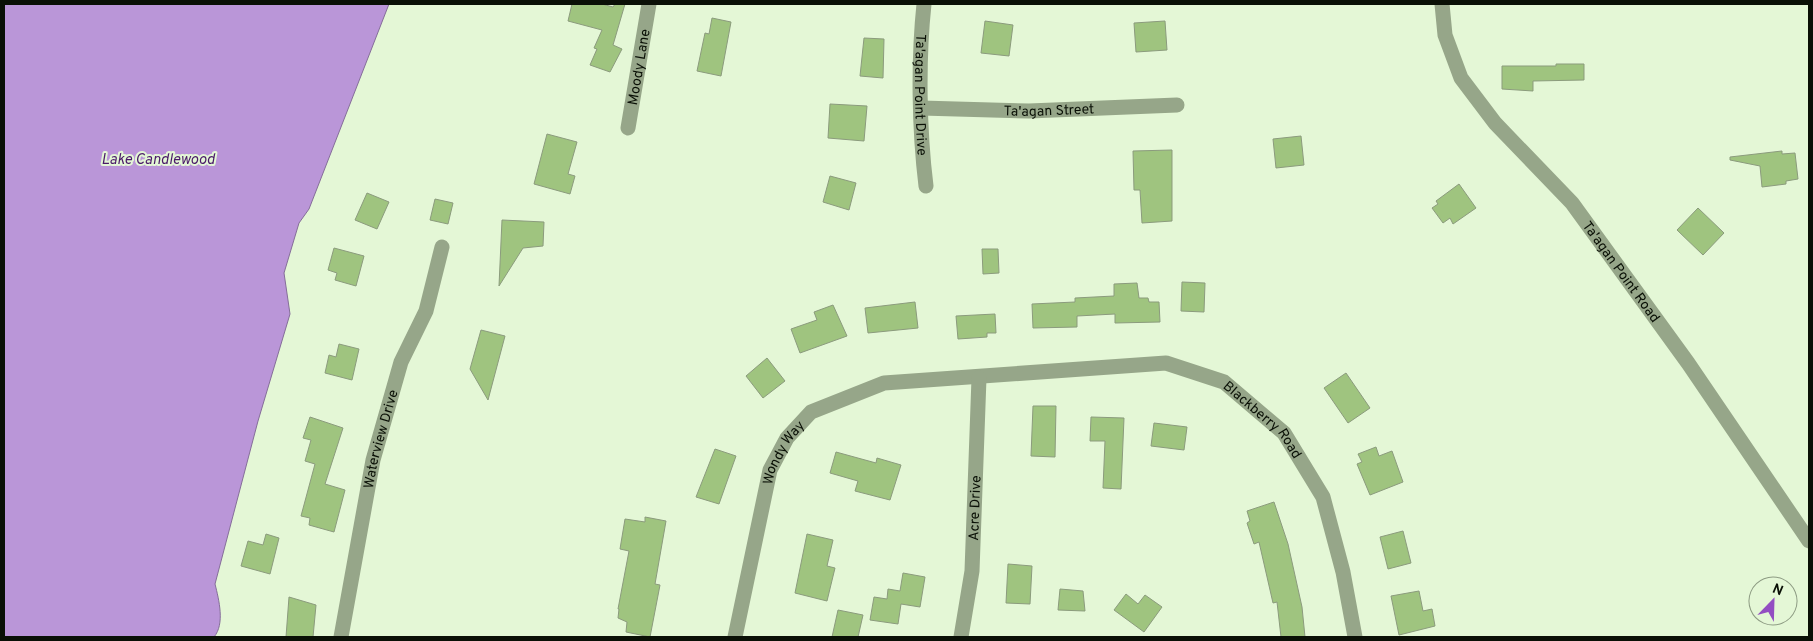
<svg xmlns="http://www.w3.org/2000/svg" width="1813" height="641" viewBox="0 0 1813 641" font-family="Overpass,sans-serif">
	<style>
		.water { fill: #ba96d8; stroke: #856e99 }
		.building { fill: #9fc47f; stroke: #8b9b7d }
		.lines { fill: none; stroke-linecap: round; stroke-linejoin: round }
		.minor { stroke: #96a689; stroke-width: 15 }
		.labels { text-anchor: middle; stroke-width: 4; stroke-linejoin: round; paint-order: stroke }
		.street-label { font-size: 14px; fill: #0a1006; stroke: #e4f7d6 }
		.water-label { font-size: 15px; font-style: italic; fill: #4a1a68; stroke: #e4f7d6 }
	</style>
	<rect width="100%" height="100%" fill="#e4f7d6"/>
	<path class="water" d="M4,4H389L309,209L299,223L284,273L290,314L258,421L215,584C219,600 225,624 214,637H4Z"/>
	<path class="building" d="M572,4H602L613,7L615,4H625L613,45L622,49L610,72L590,65L597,49L594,48L602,30L568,21Z
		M712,18L731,22L721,76L697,71L705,33L709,34Z
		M985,21L1013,25L1009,56L981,53Z
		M1165,21L1167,50L1136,52L1134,23Z
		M864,38L884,39L883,78L860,76Z
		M1556,64H1584V80L1533,81V91L1502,89V66H1556Z
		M830,104L867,106L864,141L828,138Z
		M547,134L577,142L568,174L575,176L570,194L534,184Z
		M1301,136L1304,165L1276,168L1273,139Z
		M1172,150V221L1142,223L1140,190H1134L1133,151Z
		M1782,151V154L1795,153L1798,179L1786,181V184L1762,187L1760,166L1730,160V157Z
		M830,176L856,183L849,210L823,202Z
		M1459,184L1476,208L1453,224L1450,218L1443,223L1432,208L1438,204L1436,201Z
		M367,193L389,202L377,229L355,220Z
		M435,199L453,203L448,224L430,220Z
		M1698,208L1724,233L1703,255L1677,230Z
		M502,220L544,222L543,246L523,248L499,286Z
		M334,248L364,256L356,286L335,280L337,273L328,270Z
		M982,249H998L999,273L983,274Z
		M1182,282L1205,283L1204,312L1181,311Z
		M1137,283L1139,298H1148L1149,302H1159L1160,322L1115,323V314L1077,316V327L1033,328L1032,304L1075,302V298L1114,296V284Z
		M915,302L918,328L868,333L865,308Z
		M833,305L847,336L800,353L791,329L817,320L814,312Z
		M995,314L996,333H987V337L958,339L956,316Z
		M481,330L505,336L488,400L470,369Z
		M339,344L359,349L352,380L325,373L329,355L336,357Z
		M767,358L785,381L763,398L746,376Z
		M1346,373L1370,408L1348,423L1324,388Z
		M1033,406H1056L1055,457L1031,456Z
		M310,417L343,428L325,484L345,490L334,532L309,525L310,518L301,516L315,464L305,461L311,440L303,438Z
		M1091,417L1124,418L1121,489L1103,488L1105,441H1090Z
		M1154,423L1187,427L1184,450L1151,446Z
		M1376,447L1379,456L1392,451L1403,482L1370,495L1357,464L1362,462L1358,454Z
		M715,449L736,456L719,504L696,497Z
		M836,452L876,463L877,458L901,465L890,500L855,491L858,481L830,473Z
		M1274,502L1288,544L1302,607L1305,637H1281L1277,602L1273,603L1259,542L1254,544L1247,523L1250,521L1247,511Z
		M645,517L666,521L655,584L660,585L650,637L626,632L627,622L618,618L619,609H618L629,551L620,549L625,519L645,522Z
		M1403,531L1411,563L1388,569L1380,537Z
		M266,534L279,538L270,574L241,566L248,541L263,545Z
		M807,534L833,540L827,566L835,568L827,601L795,593Z
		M1008,564L1032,566L1030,604L1006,603Z
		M903,573L925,577L920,607L901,604L898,624L870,620L874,597L887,599L888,589L900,591Z
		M1060,589L1083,591L1085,611L1058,610Z
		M1419,591L1423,611L1432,609L1435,626L1399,635L1391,596Z
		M1126,594L1138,604L1145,595L1162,607L1144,632L1114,610Z
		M289,597L316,605L313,637H286Z
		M838,610L863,615L858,637H832Z"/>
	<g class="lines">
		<g class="minor">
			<path id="s1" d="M924,4C918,61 919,129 926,186"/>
			<path id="s2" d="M1442,4L1445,35L1461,78L1495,123L1572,203L1688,363L1809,541"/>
			<path id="s3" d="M921,108L1029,111L1177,105"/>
			<path id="s4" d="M628,128L649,4"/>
			<path id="s5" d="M341,637L373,460L401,362L426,311L442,247"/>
			<path id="s6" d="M735,637L770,470L787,438L811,412L884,383L1166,363L1224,382L1284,433L1323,497L1343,572L1355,637"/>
			<path id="s7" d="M961,637L972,571L979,378"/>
		</g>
	</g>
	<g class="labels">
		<g class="street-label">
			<text dy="5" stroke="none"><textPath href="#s4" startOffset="62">Moody Lane</textPath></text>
			<text dy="5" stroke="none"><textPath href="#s1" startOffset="91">Ta'agan Point Drive</textPath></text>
			<text dy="5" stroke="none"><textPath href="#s3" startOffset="128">Ta'agan Street</textPath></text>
			<text dy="5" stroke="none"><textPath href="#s2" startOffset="329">Ta'agan Point Road</textPath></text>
			<text dy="5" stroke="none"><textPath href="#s6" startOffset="719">Blackberry Road</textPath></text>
			<text dy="5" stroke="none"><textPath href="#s5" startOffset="202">Waterview Drive</textPath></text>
			<text dy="5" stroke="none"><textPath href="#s6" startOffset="192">Wondy Way</textPath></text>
			<text dy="5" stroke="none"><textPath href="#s7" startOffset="130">Acre Drive</textPath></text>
		</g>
		<g class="water-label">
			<text x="158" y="164">Lake Candlewood</text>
		</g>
	</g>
	<rect width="1813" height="641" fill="none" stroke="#0a1006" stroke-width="10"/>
	<g transform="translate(1773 601) rotate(23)"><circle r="24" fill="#e4f7d6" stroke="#8d9b83"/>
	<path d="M0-4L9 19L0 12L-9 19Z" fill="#934ec2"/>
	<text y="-8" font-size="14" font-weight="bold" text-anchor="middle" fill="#0a1006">N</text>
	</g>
</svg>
